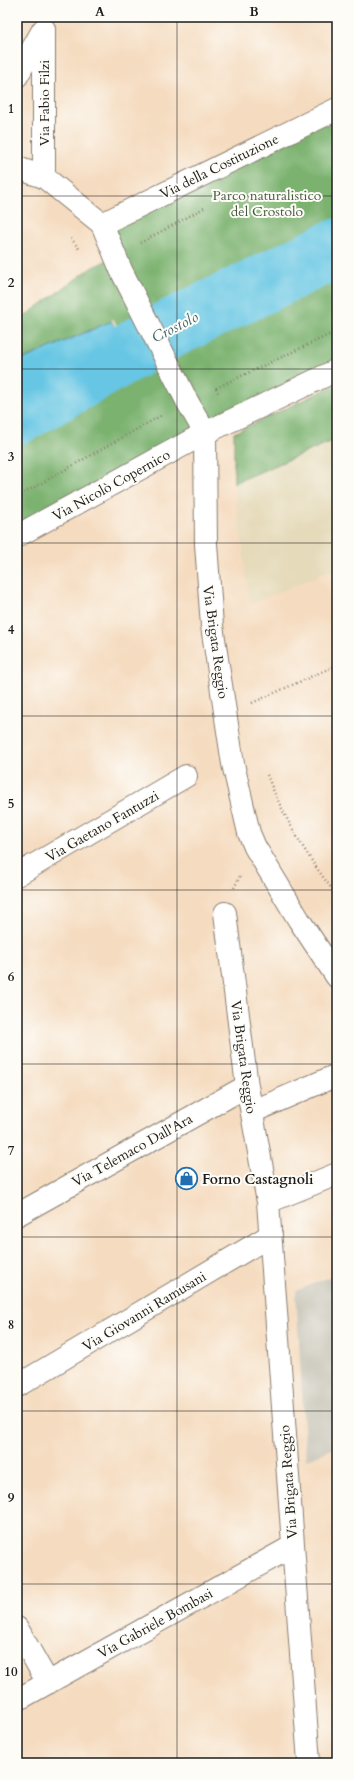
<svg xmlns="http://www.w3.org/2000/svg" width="354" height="1780" viewBox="0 0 354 1780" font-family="Cardo,serif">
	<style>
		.built { fill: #e5daba }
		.industrial { fill: #c7c4b8 }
		.forest { fill: #7bb270; stroke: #4c6746 }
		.water { fill: #66c6e4; stroke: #417180 }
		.pier { fill: #f5dbbf }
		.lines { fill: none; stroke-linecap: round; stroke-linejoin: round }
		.river { stroke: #66c6e4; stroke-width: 59 }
		.street-casing { stroke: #887c6e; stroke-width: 24 }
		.secondary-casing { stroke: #887c6e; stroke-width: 24 }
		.path { stroke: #887c6e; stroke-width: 2.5; stroke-dasharray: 1 3; stroke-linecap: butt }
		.street { stroke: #fff; stroke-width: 22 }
		.secondary { stroke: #fff; stroke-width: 22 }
		.grid { fill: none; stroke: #1c1c1c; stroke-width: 1; stroke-opacity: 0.55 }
		.labels { text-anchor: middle; stroke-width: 4; stroke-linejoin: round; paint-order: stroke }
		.street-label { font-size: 14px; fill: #1c1c1c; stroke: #fdfcf7 }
		.park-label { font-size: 14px; fill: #485b40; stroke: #fdfcf7 }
		.poi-label { font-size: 14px; font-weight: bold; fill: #1c1c1c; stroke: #fdfcf7; text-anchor: start }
		.water-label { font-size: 15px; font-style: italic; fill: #3a606c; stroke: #fdfcf7 }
		.neatline { fill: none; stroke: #1c1c1c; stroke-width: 1.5 }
		.grid-label { font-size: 13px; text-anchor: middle; font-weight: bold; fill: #1c1c1c }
	</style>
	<rect width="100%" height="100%" fill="#fdfcf7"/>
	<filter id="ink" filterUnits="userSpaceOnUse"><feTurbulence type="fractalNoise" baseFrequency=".025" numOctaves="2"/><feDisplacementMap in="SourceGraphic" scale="8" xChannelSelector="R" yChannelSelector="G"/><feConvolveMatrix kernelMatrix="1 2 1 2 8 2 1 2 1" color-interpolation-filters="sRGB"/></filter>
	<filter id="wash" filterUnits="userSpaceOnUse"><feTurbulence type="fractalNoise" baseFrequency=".012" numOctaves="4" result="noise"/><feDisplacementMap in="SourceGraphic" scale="16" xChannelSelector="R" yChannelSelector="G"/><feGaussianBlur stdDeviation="0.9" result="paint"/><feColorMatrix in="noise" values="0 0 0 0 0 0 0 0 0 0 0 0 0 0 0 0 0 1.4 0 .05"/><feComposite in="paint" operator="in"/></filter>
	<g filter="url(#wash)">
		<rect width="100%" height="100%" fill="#f5dbbf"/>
		<path class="built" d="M337,439V568L250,604L234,483Z"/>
		<path class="industrial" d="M337,1274V1447L306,1460L296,1291Z"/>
		<path class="forest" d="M337,109V228L168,311L187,351L337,277V370L17,536V446L139,375L112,321L17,362V322L91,268L114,257L102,224Z
			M337,384V439L234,483V433Z"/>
		<path class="water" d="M337,228V277L187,351L168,311Z
			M112,321L139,375L17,446V362Z"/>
		<path class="pier" d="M167,309L187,351L188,353L185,352L166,312Z
			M111,319L114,320L141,374L140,377Z"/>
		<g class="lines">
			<path class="river" d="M17,415L166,331L337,248"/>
		</g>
	</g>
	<g filter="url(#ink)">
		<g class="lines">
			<defs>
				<path id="street" d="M17,76L43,30
					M17,168L44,177L102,224L121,270L187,401L205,433L206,544L212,626L233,764L249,833L255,847L299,920L337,977
					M44,177V29
					M102,224L337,109
					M17,875L186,776
					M225,913L247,1086L268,1202
					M252,1112L337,1075
					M17,1215L247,1086
					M17,1386L271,1235
					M17,1628L48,1683
					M17,1700L293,1546
					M309,1763L268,1202L337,1174"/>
				<path id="secondary" d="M17,536L205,433L337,370"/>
			</defs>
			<use href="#street" class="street-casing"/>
			<use href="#secondary" class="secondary-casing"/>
			<path class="path" d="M71,238L80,250
				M140,243L206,207
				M216,388L219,395
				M216,388L337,331
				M17,497L162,415
				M252,703L337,665
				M267,775C283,816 309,861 337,895
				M234,888L240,876"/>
			<use href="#street" class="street"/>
			<use href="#secondary" class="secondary"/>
		</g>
	</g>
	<path class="grid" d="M177,17V1763M17,196H337M17,369H337M17,543H337M17,716H337M17,890H337M17,1064H337M17,1237H337M17,1411H337M17,1584H337"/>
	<defs>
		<symbol id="shop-ring" viewBox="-11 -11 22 22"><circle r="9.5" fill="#fdfcf7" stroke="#1f6fb2" stroke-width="1.5"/><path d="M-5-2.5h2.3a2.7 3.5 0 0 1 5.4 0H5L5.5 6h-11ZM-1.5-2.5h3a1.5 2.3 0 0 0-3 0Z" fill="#1f6fb2"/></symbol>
	</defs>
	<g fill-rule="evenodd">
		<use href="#shop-ring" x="174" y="1166" width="25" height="25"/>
	</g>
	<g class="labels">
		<g class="street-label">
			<text transform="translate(44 103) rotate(-90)" y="5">Via Fabio Filzi</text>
			<text transform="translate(219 166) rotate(-26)" y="5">Via della Costituzione</text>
			<text transform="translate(111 485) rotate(-29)" y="5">Via Nicolò Copernico</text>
			<text transform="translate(216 642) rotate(82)" y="5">Via Brigata Reggio</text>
			<text transform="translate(102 826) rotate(-30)" y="5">Via Gaetano Fantuzzi</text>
			<text transform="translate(244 1057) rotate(82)" y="5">Via Brigata Reggio</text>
			<text transform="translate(132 1150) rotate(-29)" y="5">Via Telemaco Dall'Ara</text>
			<text transform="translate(144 1311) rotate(-31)" y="5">Via Giovanni Ramusani</text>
			<text transform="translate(288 1482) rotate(-94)" y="5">Via Brigata Reggio</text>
			<text transform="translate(155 1623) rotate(-29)" y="5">Via Gabriele Bombasi</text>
		</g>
		<g class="park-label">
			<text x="267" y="200">Parco naturalistico<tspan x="267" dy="16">del Crostolo</tspan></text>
		</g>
		<g class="poi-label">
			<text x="202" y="1184">Forno Castagnoli</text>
		</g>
		<g class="water-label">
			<text transform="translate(175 327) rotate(-27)" y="5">Crostolo</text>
		</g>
	</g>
	<rect width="354" height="1780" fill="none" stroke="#fdfcf7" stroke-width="44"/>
	<rect x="22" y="22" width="310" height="1736" class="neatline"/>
	<g class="grid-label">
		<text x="100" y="16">A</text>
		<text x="254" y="16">B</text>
		<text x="11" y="113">1</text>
		<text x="11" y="287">2</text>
		<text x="11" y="461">3</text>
		<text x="11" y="634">4</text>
		<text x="11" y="808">5</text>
		<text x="11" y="981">6</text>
		<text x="11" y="1155">7</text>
		<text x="11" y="1329">8</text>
		<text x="11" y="1502">9</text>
		<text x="11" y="1676">10</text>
	</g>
</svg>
